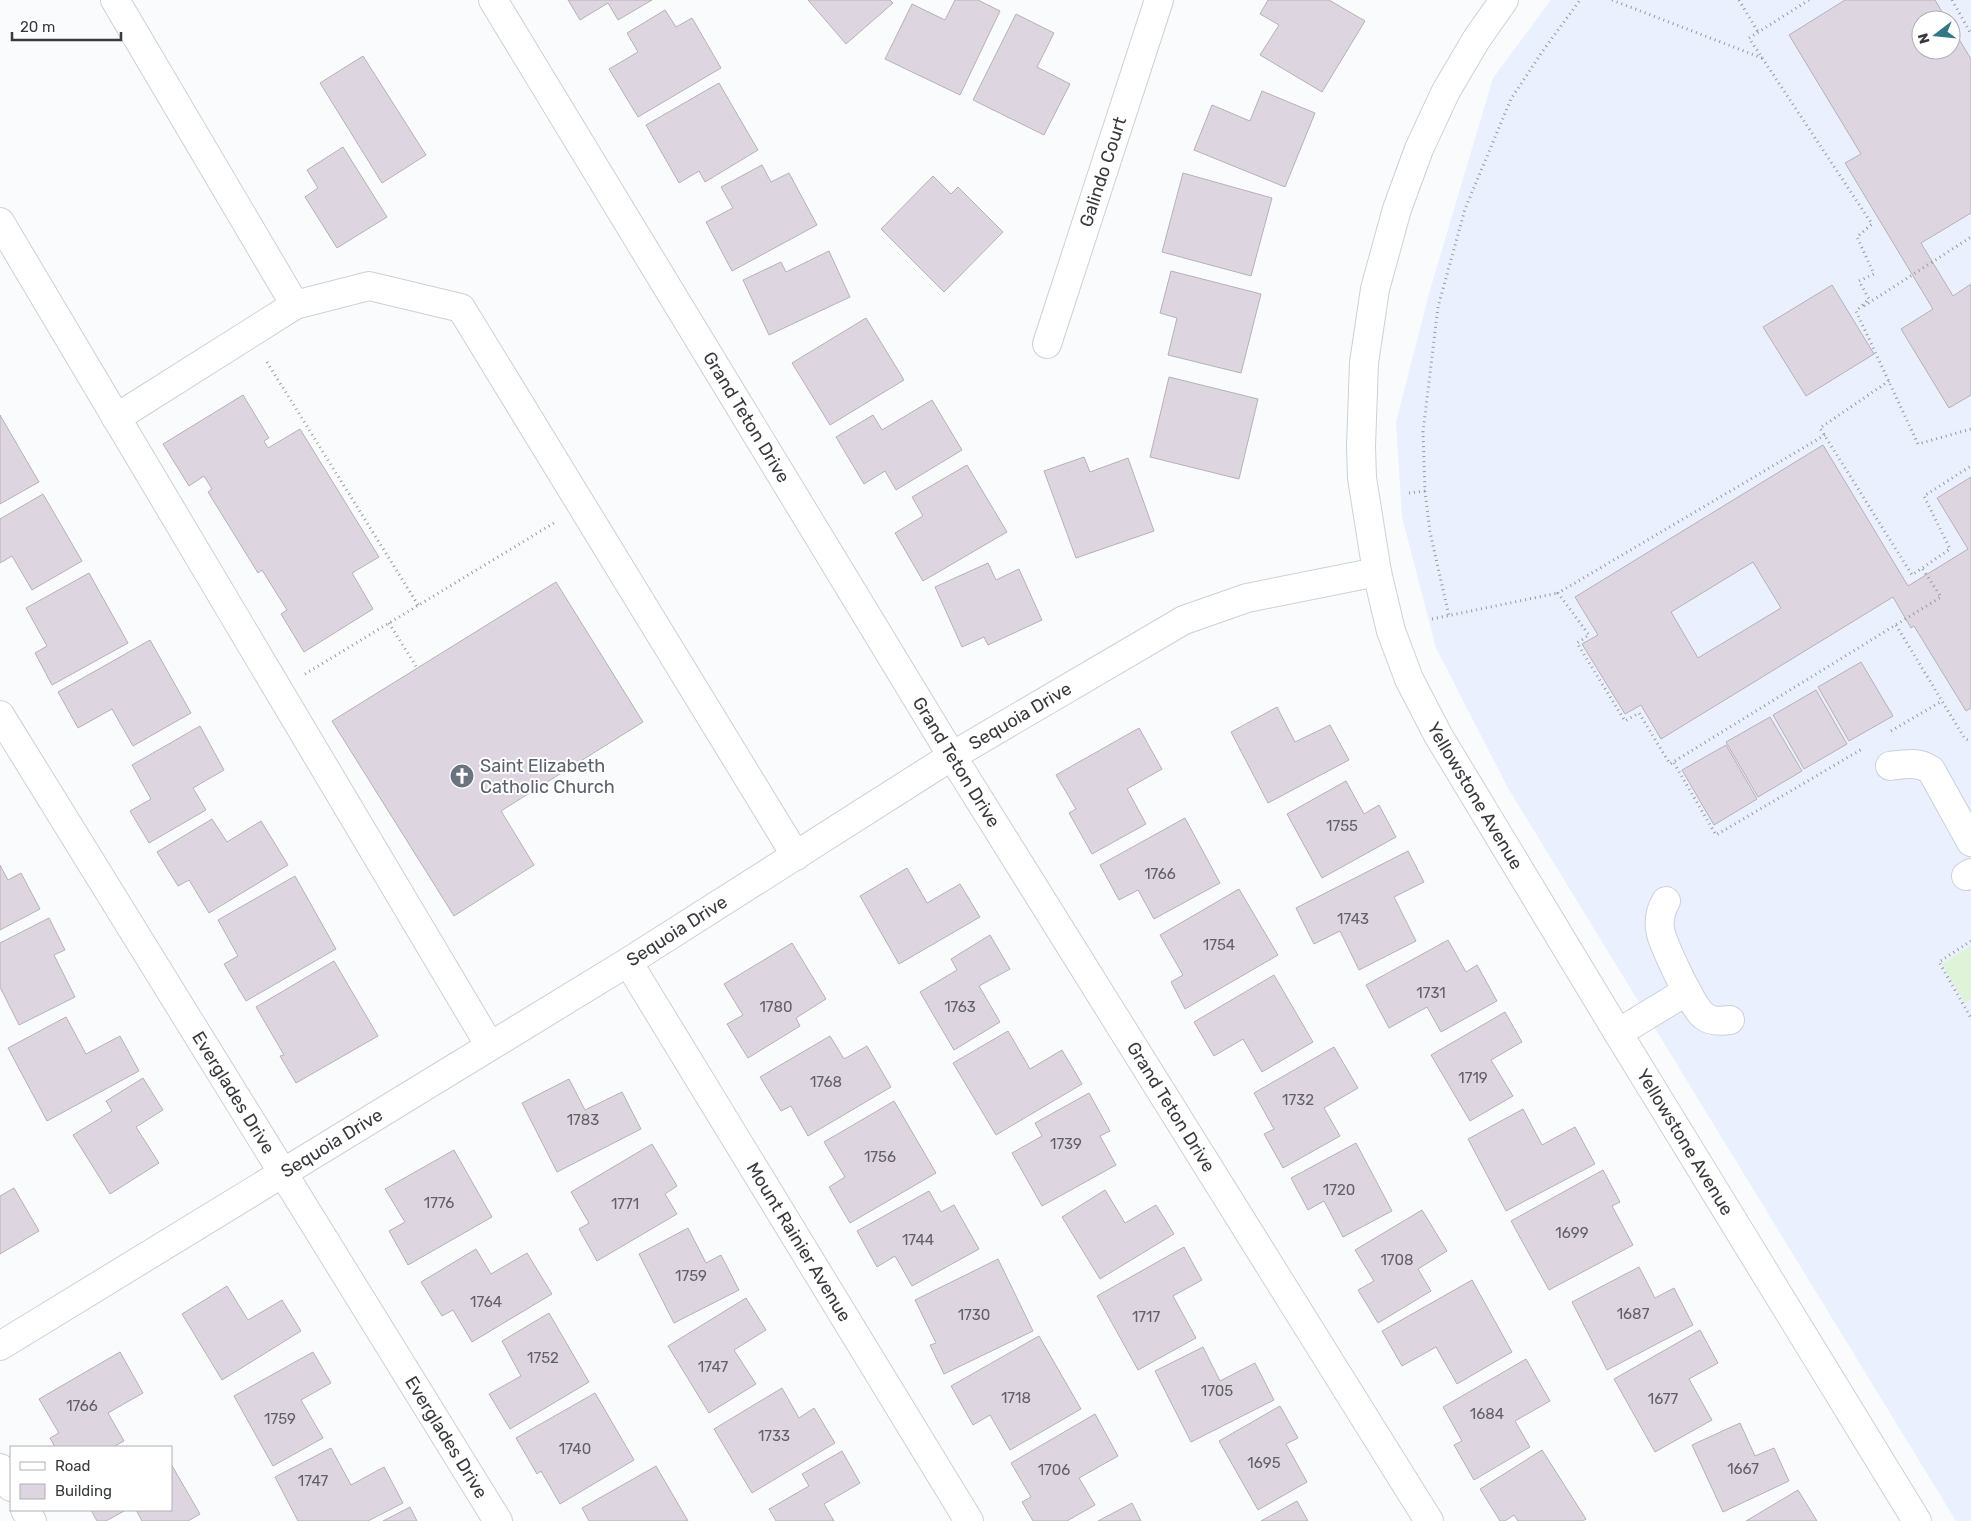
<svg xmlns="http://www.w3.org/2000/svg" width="1971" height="1521" viewBox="0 0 1971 1521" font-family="Rubik,sans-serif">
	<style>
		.built { fill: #eaf0fe; fill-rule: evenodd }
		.green { fill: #def3d7 }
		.building { fill: #ddd6e0; stroke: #b7b0b9; fill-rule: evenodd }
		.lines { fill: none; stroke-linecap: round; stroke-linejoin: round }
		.minor-casing { stroke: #ccd0da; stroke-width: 30 }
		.path { stroke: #989a9d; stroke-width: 3; stroke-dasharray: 1 4; stroke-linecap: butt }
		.minor { stroke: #fff; stroke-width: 28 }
		.labels { text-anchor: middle; stroke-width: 4; stroke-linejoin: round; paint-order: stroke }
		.number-label { font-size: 15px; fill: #616166 }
		.street-label { font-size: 18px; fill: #383a3e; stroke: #fff }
		.worship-label { font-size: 18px; fill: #5b616d; stroke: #fff; text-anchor: start }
	</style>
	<rect width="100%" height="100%" fill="#fafbfd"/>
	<path class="built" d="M1551,0H1971V1521H1956L1508,788L1436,648L1402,517L1396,422L1430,290L1493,78ZM1921,20H1951V50H1921Z"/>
	<path class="green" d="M1971,946V999L1965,1003L1942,964Z"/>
	<path class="building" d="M568,0H652L618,20L608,3L580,20Z
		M808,0H890L893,3L846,44Z
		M955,0H978L1000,11L960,95L885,59L912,4L945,20Z
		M1268,0H1329L1365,21L1322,92L1260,55L1279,25L1260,14Z
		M1845,0H1935L1947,20H1921V50H1951V26L1971,59V213L1921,243L1953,296L1971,284V395L1949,408L1901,329L1933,309L1845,163L1861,154L1789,35Z
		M665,10L676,27L692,18L721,68L638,117L609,69L638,52L627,33Z
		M1016,14L1054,33L1037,67L1070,84L1044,135L973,100Z
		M363,56L426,155L382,183L320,83Z
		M719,83L758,150L705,182L699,171L679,183L646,125Z
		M1262,91L1315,113L1285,187L1194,150L1212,105L1250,121Z
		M343,147L387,217L337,248L305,197L318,188L307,170Z
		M762,165L771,182L789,173L817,225L732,271L706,222L733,208L721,187Z
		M1183,173L1272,198L1251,276L1162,252Z
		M933,176L951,194L958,187L1003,232L944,292L881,229Z
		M829,251L850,297L769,335L743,280L781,262L786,272Z
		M1171,271L1261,294L1241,373L1168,355L1177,318L1160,313Z
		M1832,285L1874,354L1806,396L1763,327Z
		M866,318L904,380L830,425L792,363Z
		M1169,377L1258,399L1239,479L1150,457Z
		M243,395L269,438L264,441L268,448L300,429L379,557L352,573L373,609L304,652L281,614L287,610L262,570L258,573L208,492L212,489L204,476L189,486L163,444Z
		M932,400L962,450L896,490L885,471L864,484L836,437L873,415L882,430Z
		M0,415L39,482L0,504Z
		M1823,445L1908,586L1968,549L1937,498L1971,477V708L1966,711L1914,626L1911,628L1893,597L1661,739L1641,705L1625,714L1582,644L1598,635L1575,597ZM1753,562L1781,608L1698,658L1671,612Z
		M1084,457L1090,472L1128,458L1154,531L1076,558L1044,471Z
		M967,465L1007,532L923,581L895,533L923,516L912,497Z
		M43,494L82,561L32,590L12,556L0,563V519Z
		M988,563L996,580L1019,569L1042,620L988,645L984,637L962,647L935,587Z
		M89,573L128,643L52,685L35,653L47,646L26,608Z
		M556,582L643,722L501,811L534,865L454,916L332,721Z
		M150,640L191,713L133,746L112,709L78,728L58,692Z
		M1861,662L1893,716L1849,741L1818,687Z
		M1816,690L1847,744L1804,769L1773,715Z
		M1277,707L1295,742L1330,725L1349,760L1268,803L1231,732Z
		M1770,717L1802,771L1758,797L1726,742Z
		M200,726L224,770L193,788L206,810L149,843L130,811L151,799L132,765Z
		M1139,728L1162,769L1127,789L1146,824L1092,854L1069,813L1076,809L1056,775Z
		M1726,745L1757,799L1714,825L1682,770Z
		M1346,781L1364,814L1379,805L1396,837L1322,878L1287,814Z
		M1185,818L1220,883L1154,919L1138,890L1119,900L1100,865Z
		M212,819L227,842L261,821L288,865L209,913L189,880L178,886L157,852Z
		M1408,851L1424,882L1394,897L1416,941L1359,970L1340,931L1314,944L1296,908Z
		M0,865L8,880L21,873L40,909L0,930Z
		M907,868L927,903L960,884L980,917L899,964L860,896Z
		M295,876L336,949L246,1001L224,964L238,956L218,920Z
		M1239,889L1278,955L1185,1009L1171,982L1183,975L1160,935Z
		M49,918L65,950L54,955L75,997L19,1025L0,987V943Z
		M990,935L1010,969L979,986L1000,1022L954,1050L920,992L957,970L951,959Z
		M1448,940L1466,972L1477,965L1497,1001L1441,1032L1427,1007L1389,1028L1366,985Z
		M792,943L826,999L796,1018L800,1026L748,1058L727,1024L743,1015L724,984Z
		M334,961L378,1036L296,1083L280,1056L284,1055L256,1007Z
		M1274,975L1313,1042L1262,1072L1243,1039L1214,1056L1194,1022Z
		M1505,1012L1522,1042L1491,1060L1513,1096L1470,1121L1431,1055Z
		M66,1017L86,1054L120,1036L139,1071L47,1121L8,1048Z
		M1008,1031L1030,1069L1062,1050L1082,1084L996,1135L953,1063Z
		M830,1036L844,1059L867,1046L891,1087L808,1136L791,1106L781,1111L760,1077Z
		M1334,1047L1358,1088L1324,1108L1340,1136L1283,1168L1264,1134L1274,1129L1254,1093Z
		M143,1078L163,1110L136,1127L159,1163L110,1194L73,1135L112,1111L106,1101Z
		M569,1079L585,1110L622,1092L641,1129L557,1172L522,1103Z
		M1089,1093L1110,1131L1100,1136L1116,1165L1042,1206L1012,1153L1042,1136L1035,1123Z
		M894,1101L936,1173L850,1223L829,1187L845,1177L824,1142Z
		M1523,1109L1542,1145L1575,1127L1595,1164L1506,1211L1468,1139Z
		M1356,1143L1392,1211L1343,1237L1324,1201L1308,1210L1291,1178Z
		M652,1144L677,1186L665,1194L677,1214L597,1261L579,1229L589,1223L571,1192Z
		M454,1150L492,1217L408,1265L389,1231L405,1222L385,1189Z
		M1603,1170L1620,1202L1612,1206L1633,1245L1549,1290L1511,1221Z
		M14,1188L39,1231L0,1254V1196Z
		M1105,1190L1125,1223L1156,1205L1174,1234L1100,1279L1062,1217Z
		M929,1191L941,1212L954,1205L979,1249L912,1286L895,1256L877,1267L857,1231Z
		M1422,1210L1447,1251L1418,1269L1431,1291L1378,1323L1358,1290L1374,1281L1355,1250Z
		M688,1228L706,1263L721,1255L739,1290L674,1323L639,1254Z
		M1184,1247L1202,1280L1173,1296L1196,1338L1138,1370L1097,1296Z
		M476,1249L491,1274L527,1253L552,1294L472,1342L453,1310L442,1316L421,1282Z
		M998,1259L1033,1331L944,1374L930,1345L936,1343L915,1300Z
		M1639,1267L1655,1298L1674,1288L1693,1325L1607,1370L1572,1302Z
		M1472,1280L1512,1352L1457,1384L1436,1347L1402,1366L1382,1331Z
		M227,1286L248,1320L282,1300L301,1331L222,1380L182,1314Z
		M746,1298L766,1330L734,1350L756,1384L709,1413L668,1346Z
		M549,1313L589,1382L510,1429L489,1394L521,1376L502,1341Z
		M1700,1330L1718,1363L1689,1379L1712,1420L1655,1452L1614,1379Z
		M1039,1336L1081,1409L1010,1450L990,1415L973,1425L951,1386Z
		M1203,1347L1220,1381L1255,1363L1274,1400L1191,1442L1155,1371Z
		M120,1352L143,1393L108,1413L124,1441L113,1447H55L50,1438L59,1433L39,1399Z
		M313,1352L331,1383L301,1400L323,1438L273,1466L234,1396Z
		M1526,1359L1550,1401L1515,1421L1530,1447L1474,1480L1454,1445L1462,1441L1443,1407Z
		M782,1388L799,1418L814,1408L835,1443L752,1493L714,1429Z
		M595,1393L634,1460L560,1504L541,1471L537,1474L516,1438Z
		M1280,1406L1298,1438L1286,1444L1307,1482L1258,1510L1219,1441Z
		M1095,1414L1118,1456L1079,1478L1095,1505L1067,1521H1033L1022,1502L1031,1497L1011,1463Z
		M1740,1423L1755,1456L1774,1448L1789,1481L1723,1512L1692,1445Z
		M331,1448L351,1485L384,1467L403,1503L368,1521H298L275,1477Z
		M1542,1450L1586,1519L1583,1521H1518L1514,1515L1505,1521H1500L1480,1489Z
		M842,1451L860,1483L824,1504L834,1521H776L769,1509L809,1486L802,1474Z
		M171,1464L200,1514L188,1521H142L136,1510H171Z
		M656,1466L688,1521H589L582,1508Z
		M1798,1490L1817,1521H1746Z
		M1297,1501L1308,1521H1261Z
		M1132,1503L1141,1521H1098Z
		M410,1507L417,1521H383Z
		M91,1510H126L106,1521H97Z"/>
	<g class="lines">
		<defs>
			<g id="minor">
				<path d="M115,0L295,305L369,286L461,308L796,856"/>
				<path id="s1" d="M493,0L952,756L1429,1521"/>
				<path id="s2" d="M1504,0L1476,40L1446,91L1419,149L1397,209L1375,289L1364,363L1361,446L1362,478L1377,572L1391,631L1409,679L1438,735L1618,1033L1917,1521"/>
				<path d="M0,222L490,1046"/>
				<path id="s3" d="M1047,344L1159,0"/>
				<path d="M116,418L295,305"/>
				<path id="s4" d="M0,715L498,1521"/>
				<path d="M1890,766C1905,764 1918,761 1931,770L1971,842"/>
				<path d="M1966,876L1971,873"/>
				<path d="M1666,901C1660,911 1658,922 1661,934C1666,950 1692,1007 1704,1016C1710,1022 1722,1021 1730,1020"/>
				<path id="s5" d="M628,962L969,1521"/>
				<path d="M1618,1033L1687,991"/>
				<path id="s6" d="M0,1346L628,962L952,756L1184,620L1247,598L1377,572"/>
				<path d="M0,1468L11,1487"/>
				<path d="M25,1510L32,1521"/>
			</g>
		</defs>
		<use href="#minor" class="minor-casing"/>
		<path class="path" d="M1612,0L1762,58
			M1739,0L1758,32
			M1809,0L1749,38L1872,224L1857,237L1874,274L1859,281L1869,299L1856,311L1918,444L1971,429
			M1952,0L1971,34
			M1864,306L1971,237
			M267,362L418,605
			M1889,381L1820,428L1912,575L1950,549L1924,496L1971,466
			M1825,435L1558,593L1589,635L1577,643L1625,721L1639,713L1670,764L1941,597L1922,568
			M1425,491L1430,532L1449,616
			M1409,493L1425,491L1423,432L1438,307L1465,209L1511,99L1542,52L1580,0
			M1432,619L1558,593
			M389,623L417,668
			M1896,625L1965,739L1971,741
			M305,674L554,523
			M1891,731L1942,701
			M1674,763L1716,835L1862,749
			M1971,941L1939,962L1971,1018"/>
		<use href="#minor" class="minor"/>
	</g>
	<defs>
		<symbol id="church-disc" viewBox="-11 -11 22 22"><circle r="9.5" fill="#6b7280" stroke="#fff"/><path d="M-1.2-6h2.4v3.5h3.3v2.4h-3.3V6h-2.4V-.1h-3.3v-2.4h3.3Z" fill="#fff"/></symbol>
	</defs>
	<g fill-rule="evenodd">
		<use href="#church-disc" x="448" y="762" width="28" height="28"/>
	</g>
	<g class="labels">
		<g class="number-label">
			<text x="1342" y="831">1755</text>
			<text x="1160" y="879">1766</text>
			<text x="1353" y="924">1743</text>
			<text x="1219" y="950">1754</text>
			<text x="1431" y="998">1731</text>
			<text x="776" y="1012">1780</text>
			<text x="960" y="1012">1763</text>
			<text x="1473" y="1083">1719</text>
			<text x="826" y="1087">1768</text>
			<text x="1298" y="1105">1732</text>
			<text x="583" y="1125">1783</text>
			<text x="1066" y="1149">1739</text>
			<text x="880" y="1162">1756</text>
			<text x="1339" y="1195">1720</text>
			<text x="439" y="1208">1776</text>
			<text x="625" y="1209">1771</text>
			<text x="1572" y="1238">1699</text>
			<text x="918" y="1245">1744</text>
			<text x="1397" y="1265">1708</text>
			<text x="691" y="1281">1759</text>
			<text x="486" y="1307">1764</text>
			<text x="1633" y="1319">1687</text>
			<text x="974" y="1320">1730</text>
			<text x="1146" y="1322">1717</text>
			<text x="543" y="1363">1752</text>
			<text x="713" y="1372">1747</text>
			<text x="1217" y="1396">1705</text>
			<text x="1016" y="1403">1718</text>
			<text x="1663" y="1404">1677</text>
			<text x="82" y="1411">1766</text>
			<text x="1487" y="1419">1684</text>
			<text x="280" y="1424">1759</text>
			<text x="774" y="1441">1733</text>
			<text x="575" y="1454">1740</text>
			<text x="1264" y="1468">1695</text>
			<text x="1743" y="1474">1667</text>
			<text x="1054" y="1475">1706</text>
			<text x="313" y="1486">1747</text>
		</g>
		<g class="street-label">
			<text dy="6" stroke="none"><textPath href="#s3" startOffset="181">Galindo Court</textPath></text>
			<text dy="6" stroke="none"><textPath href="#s1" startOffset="488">Grand Teton Drive</textPath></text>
			<text dy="6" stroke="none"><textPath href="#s6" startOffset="1199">Sequoia Drive</textPath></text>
			<text dy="6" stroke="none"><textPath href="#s1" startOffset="892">Grand Teton Drive</textPath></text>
			<text dy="6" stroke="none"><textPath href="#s2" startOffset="850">Yellowstone Avenue</textPath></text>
			<text dy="6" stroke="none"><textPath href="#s6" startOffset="794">Sequoia Drive</textPath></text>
			<text dy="6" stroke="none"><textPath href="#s4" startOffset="444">Everglades Drive</textPath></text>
			<text dy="6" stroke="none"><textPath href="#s1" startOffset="1298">Grand Teton Drive</textPath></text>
			<text dy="6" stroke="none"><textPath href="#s6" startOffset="389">Sequoia Drive</textPath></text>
			<text dy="6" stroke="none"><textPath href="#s2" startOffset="1255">Yellowstone Avenue</textPath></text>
			<text dy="6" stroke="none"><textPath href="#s5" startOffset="328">Mount Rainier Avenue</textPath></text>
			<text dy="6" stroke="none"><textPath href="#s4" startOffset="849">Everglades Drive</textPath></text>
		</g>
		<g class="worship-label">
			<text x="480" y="772">Saint Elizabeth<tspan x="480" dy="21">Catholic Church</tspan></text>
		</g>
	</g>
	<rect x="10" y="1446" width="162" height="65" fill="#ffffff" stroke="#afb0b2"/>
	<rect x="20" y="1462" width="25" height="8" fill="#ffffff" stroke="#afb0b2"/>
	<text x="55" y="1471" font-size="15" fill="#383a3e">Road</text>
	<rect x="20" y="1484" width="25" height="15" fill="#ddd6e0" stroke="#afb0b2"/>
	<text x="55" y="1496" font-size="15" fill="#383a3e">Building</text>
	<g transform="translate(1936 35) rotate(254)"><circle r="24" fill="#ffffff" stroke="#afb0b2"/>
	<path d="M0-4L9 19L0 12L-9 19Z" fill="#327884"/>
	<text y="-8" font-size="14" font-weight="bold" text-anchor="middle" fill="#383a3e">N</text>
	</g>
	<path d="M12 32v8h109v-8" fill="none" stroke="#383a3e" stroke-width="2.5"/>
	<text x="20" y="32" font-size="15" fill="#383a3e" stroke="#ffffff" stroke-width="4" paint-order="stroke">20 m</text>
</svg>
